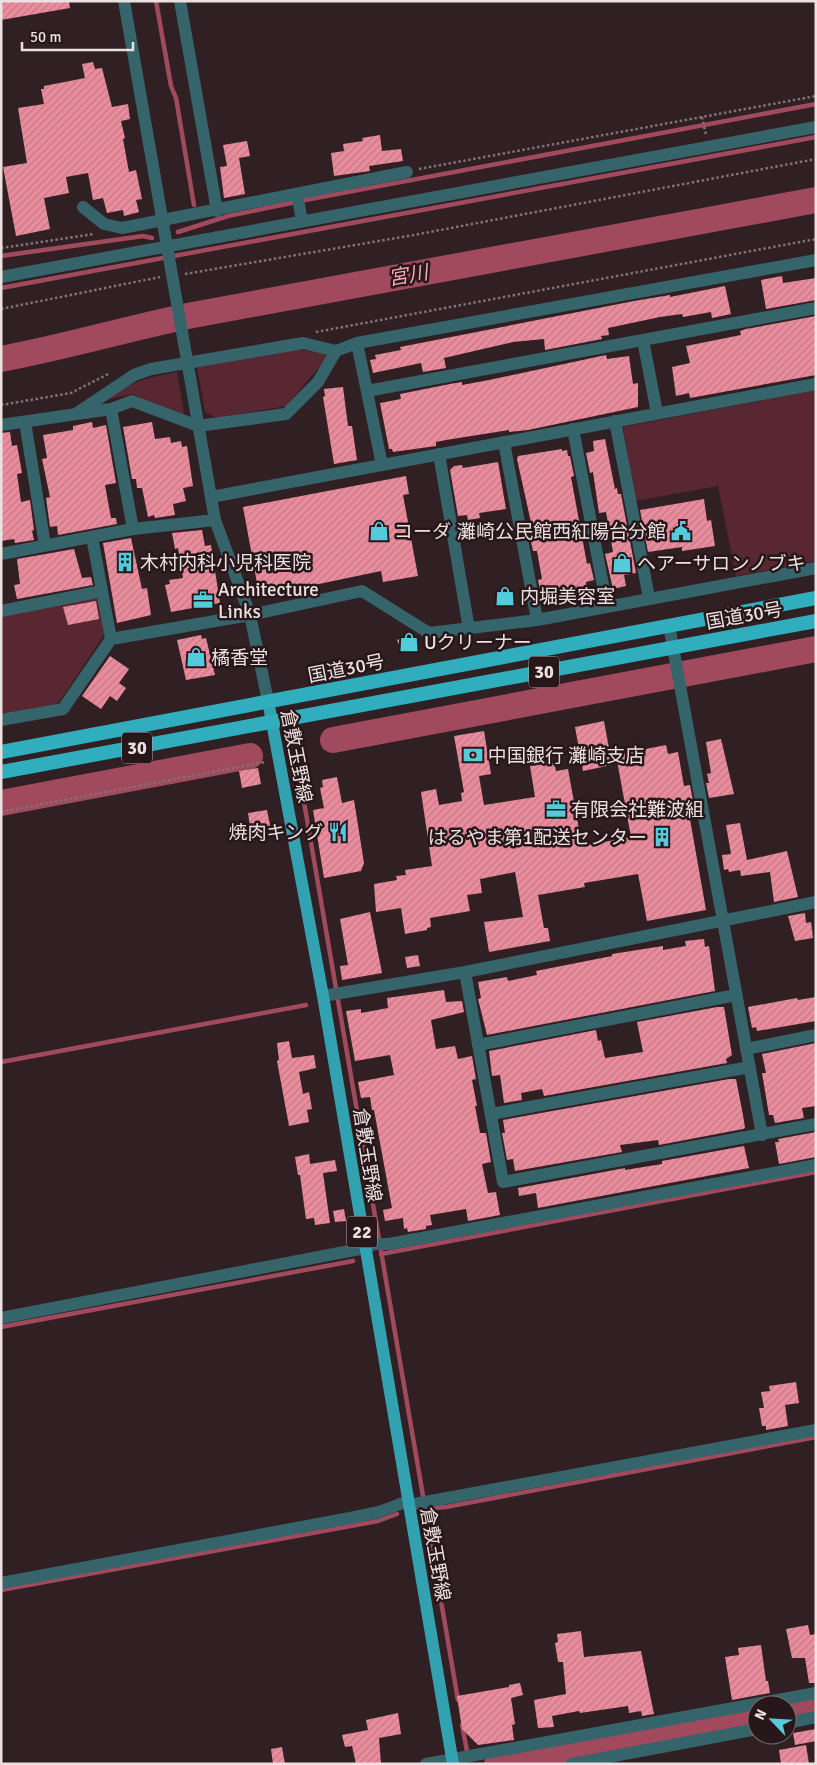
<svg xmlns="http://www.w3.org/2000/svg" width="817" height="1765" viewBox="0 0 817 1765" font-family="Signika,'Noto Sans JP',sans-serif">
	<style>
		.park { fill: #582731 }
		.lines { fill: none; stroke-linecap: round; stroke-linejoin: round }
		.stream { stroke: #a14a5d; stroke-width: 4.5 }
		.river { stroke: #a14a5d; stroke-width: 26 }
		.building { fill: url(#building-hatch) }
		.path { stroke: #817275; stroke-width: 2.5; stroke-dasharray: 2.5 2.5; stroke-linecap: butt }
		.minor { stroke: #35646b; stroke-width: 12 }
		.tertiary { stroke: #35646b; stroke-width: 12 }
		.primary { stroke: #33a2b0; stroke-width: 12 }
		.trunk { stroke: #30aebe; stroke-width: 14 }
		.labels { text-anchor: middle; stroke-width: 5; stroke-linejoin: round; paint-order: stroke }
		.shield { fill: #27171a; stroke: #b1a4a5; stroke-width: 1 }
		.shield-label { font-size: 18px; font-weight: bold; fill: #ece0e1 }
		.poi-label { font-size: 19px; fill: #ece0e1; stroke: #27171a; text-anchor: start }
		.street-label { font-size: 19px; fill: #ece0e1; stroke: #27171a }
		.water-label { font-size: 20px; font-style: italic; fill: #f3aab7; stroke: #27171a }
	</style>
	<defs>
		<pattern id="building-hatch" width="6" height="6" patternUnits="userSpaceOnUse" patternTransform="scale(1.25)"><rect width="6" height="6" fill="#ea8c9d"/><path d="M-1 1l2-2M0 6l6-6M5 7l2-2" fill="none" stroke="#c17a87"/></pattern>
	</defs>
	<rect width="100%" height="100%" fill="#312023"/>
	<path class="park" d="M297,349L325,354L326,359L286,406L217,418L205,412L197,367Z
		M177,372L184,414L181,415L132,394L106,400C132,381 146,378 177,372Z
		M816,390V561L736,576L718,486L635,501L623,427Z
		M98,597L104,635L61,699L56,704L1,715V615Z"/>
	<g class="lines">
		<path class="stream" d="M156,1L171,86L176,98L194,205
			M178,232L228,216L305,200L816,104
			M1,256L143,236L152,238
			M1,288L816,137
			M297,761L458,1700
			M1,1062L306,1005
			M381,1254L816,1172
			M1,1327L353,1261
			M422,1509L446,1507L816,1437
			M1,1590L378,1521L397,1514
			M462,1725L467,1751"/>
		<path class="river" d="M1,359C66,347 129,328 193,315L816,200
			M333,740L816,649
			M1,803L250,756
			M787,1709L816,1704
			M497,1764L757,1715"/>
	</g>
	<path class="building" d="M1,1H69L70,8L1,20Z
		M93,62L95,69L102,68L112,107L128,104L130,119L121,121L125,138L123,139L129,172L136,170L142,199L136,200L139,212L124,216L123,210L107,213L103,198L93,200L88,173L66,177L69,193L44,198L50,229L16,236L3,167L27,163L18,108L44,104L41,89H44V86L85,78L82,64Z
		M380,135L382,151L401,149L403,161L369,166L370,171L334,176L331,153L344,151L343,144L363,141L362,138Z
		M247,141L250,156L239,158L245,194L224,198L220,167L227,166L223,145Z
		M782,276L783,283L816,278V300L766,309L761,280Z
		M725,286L731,314L712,318L711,312L683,317L682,314L660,317L608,328L609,335L601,336L602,339L545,350L544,339L513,342L444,358L446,368L423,372L421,363L373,373L370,360L376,359L375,355L401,350L400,347L634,301L670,295V297Z
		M816,316V375L690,398L689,393L676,396L672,367L690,363L686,346L741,335L740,331L746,329Z
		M606,355L607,359L629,356L633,384L638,383V407L528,430L509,432V430L446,440L436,442V446L393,452L392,449H389L380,403L401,399L400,394L450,384L462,382V385L489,380Z
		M343,387L348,426H352L357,460L334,464L323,397L325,396L324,389Z
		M92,422L93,428L106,425L116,483L105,485L111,518H116L117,524L58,535L57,526L50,527L46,498L50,497L42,459L47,458L43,435L73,430V426Z
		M152,422L155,439L170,437L171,443L181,441L182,447L187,446L193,486L183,488L186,501L173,504L175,515L155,518L154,515L148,517L142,488H137L136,479H132L123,427Z
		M10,432L12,446L17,445L22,473L17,474L21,502L30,500L34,530L32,531L34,540L15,543L14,539L1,541V433Z
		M605,439L615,489L617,488L618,494H621L636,573L624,575L626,586L613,589L605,554L613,552L606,512L599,513L593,472L590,473L586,453L594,451L593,441Z
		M562,449V451L567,450L568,456H570L574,476L571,477L587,564L590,563L594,580L586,582L588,596L542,600L538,580L542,579L537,551H533L528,528L532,527L517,459L518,456Z
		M498,462L506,509L479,513L480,518L468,520L467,515L458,516L450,470L454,466L462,465L463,468Z
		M406,476L409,494L403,495L418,576L383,582L381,571L266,595L264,582L257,583L243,507Z
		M704,499L707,521L711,520L715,546L682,551V547L648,552L640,510Z
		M202,530L205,546L211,545L220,603L171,612L165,585L170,584L169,580L183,578L178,548L175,549L172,533Z
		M131,538L142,589L147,588L151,615L117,623L103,543Z
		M74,549L82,578L91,577L93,585L17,599L14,585L20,584L17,559Z
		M96,601L99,619L68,625L63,607Z
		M413,634L418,645L402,651L397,640Z
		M201,635L202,639L206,638L215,675L186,680L177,640Z
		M110,656L129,669L119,683L126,688L117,701L110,696L101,709L82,696Z
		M604,721L612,765L583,771L575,727Z
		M484,731L491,774L479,776L484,805L535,797L530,766L554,762L556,771L568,769L582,846L631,837L616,755L666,745L668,754L678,752L684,786L690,785L693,801L687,802L706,910L647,921L638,874L584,883L585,887L538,895L544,928H548L550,941L489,952L484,922L523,917L515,872L480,879L482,893L467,895L470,911L430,918L431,927L427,928V930L405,934L401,908L376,912L374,884L397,880L396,876L406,875L405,870L432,866L421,792L436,789L439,805L462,801L461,793L464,792L454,736Z
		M721,739L734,794L709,798L706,783H709L707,774L711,773L706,742Z
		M258,768L261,784L242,788L239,771Z
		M337,777L342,803L354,800L364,863L361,871L324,878L313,810L324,808L320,788L323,787L322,780Z
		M267,810L271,830L251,833L248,813Z
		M740,823L747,860L787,851L798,897L774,902L770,872L741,876L740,870L729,872L728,869L724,870L722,855L731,854L726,825Z
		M370,912L382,973L342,980L340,966L348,965L340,919Z
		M805,913L806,923L811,922L813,938L795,941L788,916Z
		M704,939L705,947L709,946L715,991L487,1035L478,999L481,998L478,982L507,977L508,981L537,975L536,971L612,956V954L663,946V950L686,946L685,941Z
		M418,955L420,966L407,968L405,957Z
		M444,990L446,1002L462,1001L464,1012L431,1020L436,1049L455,1046L458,1059L472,1056L476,1079L472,1080L477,1106H475L480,1133H486L491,1162L482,1164L488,1193L496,1192L500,1215L468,1221L466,1209L430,1215L432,1225L426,1226V1229L408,1232L407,1228L404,1229L403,1218L385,1221L383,1210L392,1208L374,1110H372L370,1097L361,1098L358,1082L394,1075L390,1055L355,1061L346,1011L361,1009V1013L388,1008L387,998Z
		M816,997V1021L757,1031L756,1027L752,1028L748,1007L797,998L798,1000Z
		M717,1007H724L732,1055L726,1059L727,1063L544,1096L542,1089L521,1093L522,1100L504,1103L500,1075L492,1076L489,1051L596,1030L598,1041L601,1040L605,1058L643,1052L637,1022Z
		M289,1041L292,1058L314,1055L316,1068L299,1072L303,1094L309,1092L312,1109L307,1110L309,1122L289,1126L277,1061L279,1060L277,1043Z
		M816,1043V1106L802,1108L804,1118L775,1123L773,1115H769L762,1073H766L762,1054Z
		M729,1079H736L743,1115L745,1128L743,1129L659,1145L658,1140L620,1145L622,1152L515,1171L513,1159L507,1160L502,1133H505L503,1120Z
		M816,1132V1157L779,1164L775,1142H779L778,1139Z
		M744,1146L749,1168L538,1208L536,1193L519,1196L518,1188L625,1168V1170L662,1164V1161Z
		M309,1154L310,1164L335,1160L337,1171L323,1173L330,1223L315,1225L314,1218L306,1219L300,1175H298L295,1157Z
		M344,1209L346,1221L335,1222L333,1211Z
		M796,1382L799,1403L785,1405L788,1426L766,1430V1426H762L759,1408H764L761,1392L770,1391L769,1386Z
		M808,1625L810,1635L816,1634V1683H809L805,1658H792L786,1629Z
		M581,1631L584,1657L641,1651L654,1714L642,1716L641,1711L629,1713L628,1706L580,1713L579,1711L552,1716L554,1727L538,1728L534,1700L566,1694L563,1662H558L555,1643L558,1642L557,1634Z
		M761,1645L766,1681H768L770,1693L732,1700L725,1657L739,1655L738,1648Z
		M520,1683L523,1695L511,1698L515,1724L512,1725L514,1740L478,1745L462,1729L457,1696L509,1687V1685Z
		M398,1713L401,1734L379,1738L381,1764H356L352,1746L345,1747L342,1735L368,1730L366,1720Z
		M816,1729V1741L795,1745L793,1733Z
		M806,1745L809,1764H781L779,1750Z
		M282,1747L285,1764H273L271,1749Z"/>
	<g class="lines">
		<path class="path" d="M702,117L706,135
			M419,169L816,96
			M1,248L94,234
			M185,274L414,235L816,159
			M1,309L160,277
			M316,332L816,239
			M1,405L71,393L110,373
			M1,812L265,762"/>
		<path class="minor" d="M180,1L217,211
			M297,194L302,221
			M83,207L104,224L122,228L407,172
			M1,277L816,127
			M643,340L657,413
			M357,343L382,465
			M367,391L816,308
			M111,409L133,529
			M77,413L134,375L151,369L303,343L336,351
			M615,421L649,598
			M25,422L45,545
			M1,425L111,409L132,401L198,426L286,414L318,382L336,351L357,343L816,260
			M573,429L607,606
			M504,442L537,620
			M439,454L469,629
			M211,497L816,384
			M92,537L111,639
			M1,554L133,529L215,520
			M1,611L102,591
			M669,625L762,1135
			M1,720L63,709L111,639L250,615L362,591L429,633L537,620L816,568
			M465,972L503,1182L816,1124
			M323,996L465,972L816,902
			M478,1045L736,995
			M746,1049L816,1035
			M491,1114L750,1067
			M1,1318L365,1248L374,1244H389L816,1165
			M409,1505L816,1430
			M1,1583L350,1518L379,1512L408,1501
			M787,1723L816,1717
			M426,1764L816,1693
			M572,1764L757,1729"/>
		<path class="tertiary" d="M124,1L215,520L250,615L268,701"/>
		<path class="primary" d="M268,701L323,996L453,1764"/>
		<path class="trunk" d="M1,752L816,598
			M1,772L816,621"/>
	</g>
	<defs>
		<symbol id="shop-bare" viewBox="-9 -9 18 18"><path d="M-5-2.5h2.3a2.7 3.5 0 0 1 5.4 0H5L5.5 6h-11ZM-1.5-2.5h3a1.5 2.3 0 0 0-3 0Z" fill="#53cbdb" stroke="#27171a" stroke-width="2.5" paint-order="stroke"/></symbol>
		<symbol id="civic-bare" viewBox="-9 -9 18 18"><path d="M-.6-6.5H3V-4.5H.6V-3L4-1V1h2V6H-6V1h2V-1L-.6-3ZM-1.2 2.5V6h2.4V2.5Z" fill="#53cbdb" stroke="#27171a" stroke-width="2.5" paint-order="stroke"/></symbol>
		<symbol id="building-bare" viewBox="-9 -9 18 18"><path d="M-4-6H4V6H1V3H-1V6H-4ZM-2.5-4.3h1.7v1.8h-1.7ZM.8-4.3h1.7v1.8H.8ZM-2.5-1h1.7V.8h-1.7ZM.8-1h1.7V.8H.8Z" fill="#53cbdb" stroke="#27171a" stroke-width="2.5" paint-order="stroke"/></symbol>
		<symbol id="office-bare" viewBox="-9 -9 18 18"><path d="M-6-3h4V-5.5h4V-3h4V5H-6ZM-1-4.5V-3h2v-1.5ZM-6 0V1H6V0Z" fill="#53cbdb" stroke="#27171a" stroke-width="2.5" paint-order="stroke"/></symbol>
		<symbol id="bank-bare" viewBox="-9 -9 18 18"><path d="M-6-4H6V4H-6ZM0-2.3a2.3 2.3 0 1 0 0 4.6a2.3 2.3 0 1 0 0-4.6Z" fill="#53cbdb" stroke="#27171a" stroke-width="2.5" paint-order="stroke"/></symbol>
		<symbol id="restaurant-bare" viewBox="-9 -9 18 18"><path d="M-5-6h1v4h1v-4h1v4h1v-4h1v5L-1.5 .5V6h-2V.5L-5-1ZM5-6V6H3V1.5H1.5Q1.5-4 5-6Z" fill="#53cbdb" stroke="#27171a" stroke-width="2.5" paint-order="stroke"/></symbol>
	</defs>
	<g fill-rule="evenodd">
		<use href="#shop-bare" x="365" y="517" width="28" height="28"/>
		<use href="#civic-bare" x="667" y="517" width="28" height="28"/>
		<use href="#building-bare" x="111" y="548" width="28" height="28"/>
		<use href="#shop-bare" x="608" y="549" width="28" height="28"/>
		<use href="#shop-bare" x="491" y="582" width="28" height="28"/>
		<use href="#office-bare" x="189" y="586" width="28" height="28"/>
		<use href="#shop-bare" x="395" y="628" width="28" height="28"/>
		<use href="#shop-bare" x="182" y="643" width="28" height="28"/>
		<use href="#bank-bare" x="459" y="741" width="28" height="28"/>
		<use href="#office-bare" x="542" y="795" width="28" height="28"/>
		<use href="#restaurant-bare" x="324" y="818" width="28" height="28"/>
		<use href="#building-bare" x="648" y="823" width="28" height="28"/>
	</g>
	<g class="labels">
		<g class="shield">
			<rect x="529" y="656.5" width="30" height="31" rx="4"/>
			<rect x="122" y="732.5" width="30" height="31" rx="4"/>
			<rect x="347" y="1216.5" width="30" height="31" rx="4"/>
		</g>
		<g class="shield-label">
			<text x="544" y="678">30</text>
			<text x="137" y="754">30</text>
			<text x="362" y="1238">22</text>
		</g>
		<g class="poi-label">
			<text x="394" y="538">コーダ</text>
			<text x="666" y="538" text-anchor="end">灘崎公民館西紅陽台分館</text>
			<text x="140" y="569">木村内科小児科医院</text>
			<text x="637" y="570">ヘアーサロンノブキ</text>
			<text x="218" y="596">Architecture<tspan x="218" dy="22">Links</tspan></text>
			<text x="520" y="603">内堀美容室</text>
			<text x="424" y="649">Uクリーナー</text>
			<text x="211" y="664">橘香堂</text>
			<text x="488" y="762">中国銀行 灘崎支店</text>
			<text x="571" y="816">有限会社難波組</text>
			<text x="323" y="839" text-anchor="end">焼肉キング</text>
			<text x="647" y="844" text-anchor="end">はるやま第1配送センター</text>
		</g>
		<g class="street-label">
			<text transform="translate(744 615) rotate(-10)" y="7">国道30号</text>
			<text transform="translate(346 668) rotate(-11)" y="7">国道30号</text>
			<text transform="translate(297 756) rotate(79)" y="7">倉敷玉野線</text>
			<text transform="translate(368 1155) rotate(81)" y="7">倉敷玉野線</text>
			<text transform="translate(436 1554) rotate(80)" y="7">倉敷玉野線</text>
		</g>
		<g class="water-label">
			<text transform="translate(408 275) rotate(-10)" y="7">宮川</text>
		</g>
	</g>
	<rect width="817" height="1765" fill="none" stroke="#ece0e1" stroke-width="5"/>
	<g transform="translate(772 1720) rotate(295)"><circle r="24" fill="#27171a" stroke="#76676a"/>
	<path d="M0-4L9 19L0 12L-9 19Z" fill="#53cbdb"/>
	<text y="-8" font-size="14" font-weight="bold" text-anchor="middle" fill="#ece0e1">N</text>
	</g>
	<path d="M22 42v8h111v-8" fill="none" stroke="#ece0e1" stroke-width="2.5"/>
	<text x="30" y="42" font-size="15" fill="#ece0e1" stroke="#27171a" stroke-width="4" paint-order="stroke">50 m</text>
</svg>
